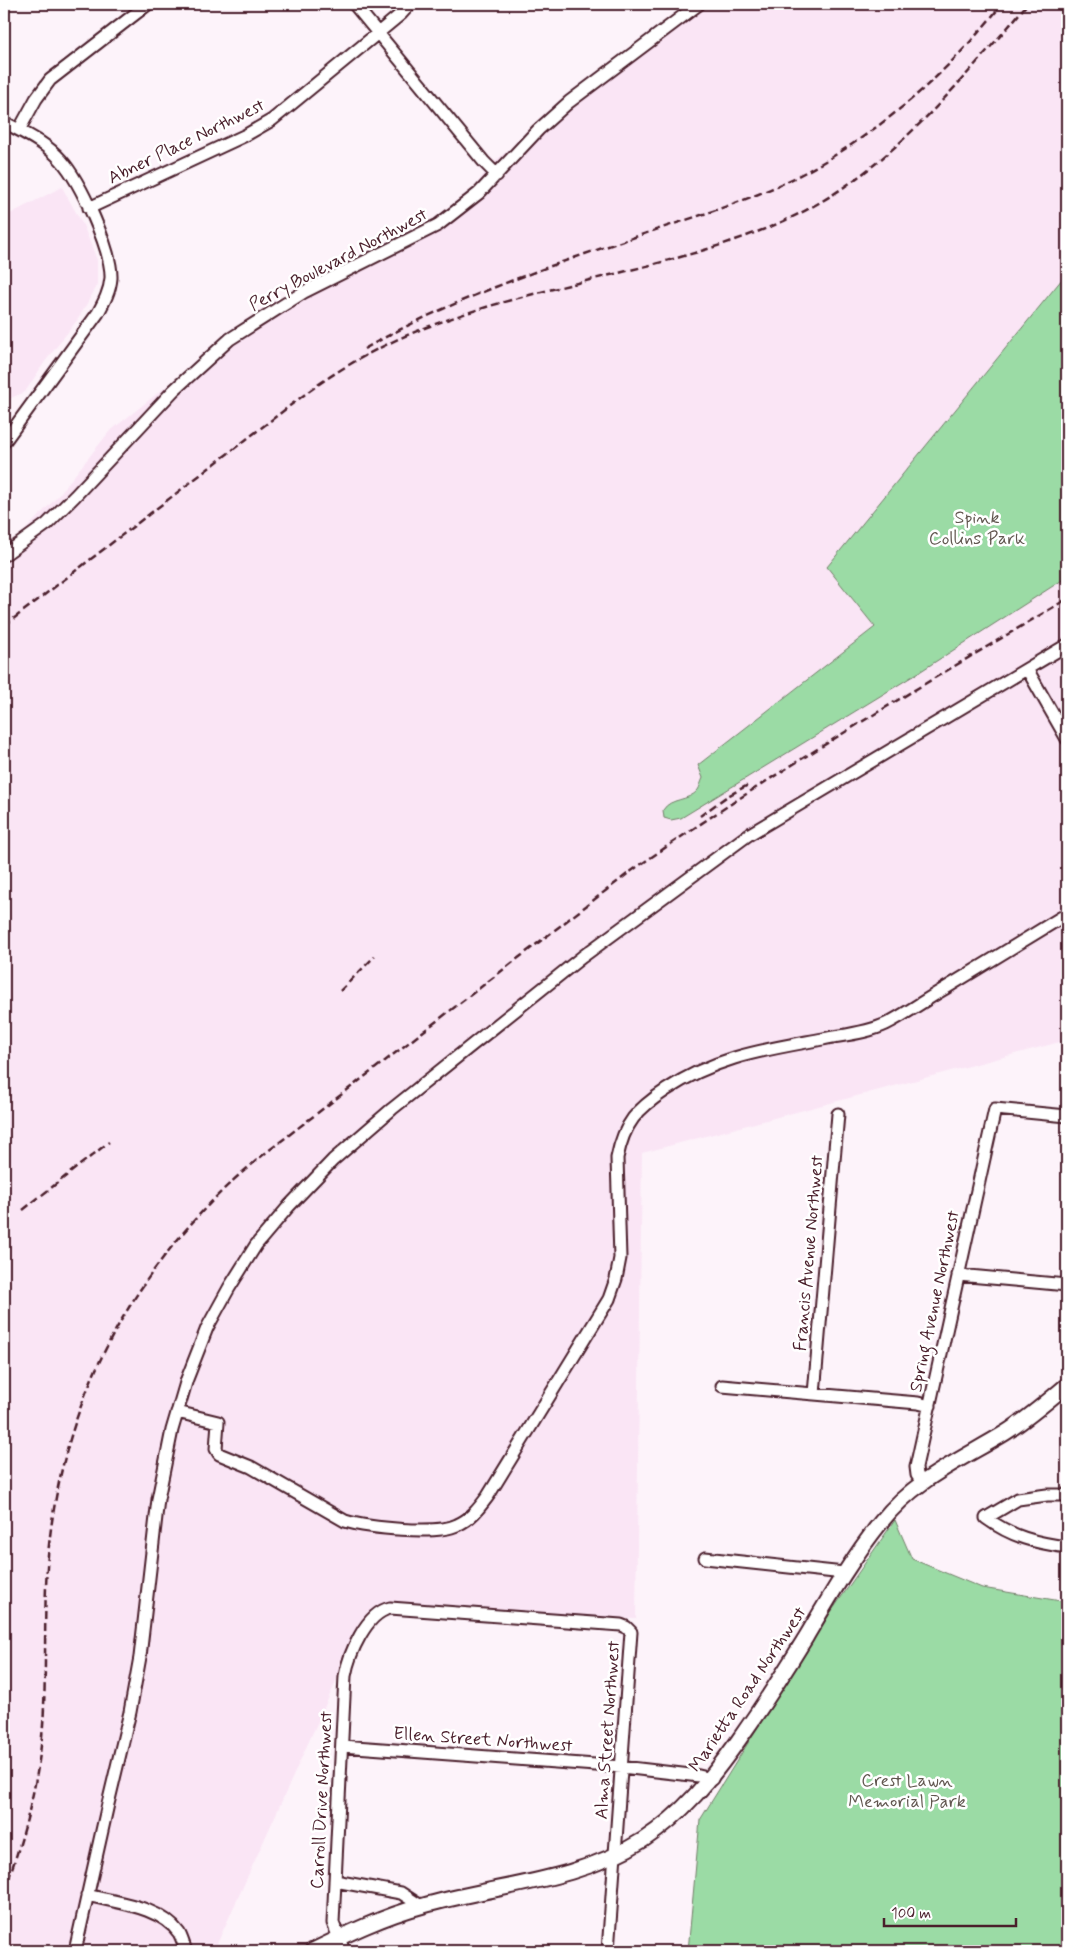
<svg xmlns="http://www.w3.org/2000/svg" width="1071" height="1955" viewBox="0 0 1071 1955" font-family="Mynerve,sans-serif">
	<style>
		.built { fill: #fae5f5 }
		.green { fill: #9bdba5; stroke: #727d68 }
		.lines { fill: none; stroke-linecap: round; stroke-linejoin: round }
		.minor-casing { stroke: #4a1f2b; stroke-width: 15 }
		.major-casing { stroke: #4a1f2b; stroke-width: 18 }
		.minor { stroke: #fff; stroke-width: 11 }
		.major { stroke: #fff; stroke-width: 14 }
		.rail { stroke: #4a1f2b; stroke-width: 2.5; stroke-dasharray: 8 4; stroke-linecap: butt }
		.labels { text-anchor: middle; stroke-width: 5; stroke-linejoin: round; paint-order: stroke }
		.street-label { font-size: 18px; fill: #4a1f2b; stroke: #fff }
		.park-label { font-size: 18px; fill: #625750; stroke: #fff }
	</style>
	<rect width="100%" height="100%" fill="#fdf3fa"/>
	<filter id="ink" filterUnits="userSpaceOnUse"><feTurbulence type="fractalNoise" baseFrequency=".02" numOctaves="2"/><feDisplacementMap in="SourceGraphic" scale="10" xChannelSelector="R" yChannelSelector="G"/><feConvolveMatrix kernelMatrix="1 2 1 2 8 2 1 2 1" color-interpolation-filters="sRGB"/></filter>
	<g filter="url(#ink)">
		<path class="built" d="M690,4H1067V273L827,567L875,627L698,765L703,778L697,791L686,798L673,800L663,811L665,818L671,820L681,818L921,671L1067,577V1040L642,1153L636,1619L368,1611L217,1944L216,1951H4V552L58,496L109,432L178,377L256,323L457,213L490,165Z
			M62,187L83,225L97,260V286L78,319L44,363L25,392L4,401V217Z"/>
		<path class="green" d="M1067,273V577L921,671L681,818L671,820L664,818L663,810C671,797 688,802 698,790C700,787 701,782 703,778L698,765L875,627L827,567Z
			M895,1520L912,1559L982,1588L1067,1602V1951H688L700,1820L817,1632Z"/>
		<g class="lines">
			<defs>
				<path id="minor" d="M354,4L484,162L497,175
					M4,122C24,133 45,142 61,160C80,181 112,250 111,278C110,291 104,302 98,313L4,442
					M19,130L36,99L50,80L148,4
					M89,208L246,135L272,120L378,33L401,14L410,4
					M4,555L47,524L75,496L174,390L230,339L304,292L438,225L479,193L538,130L569,102L699,4
					M1027,669L1067,739
					M958,1275L1067,1285
					M722,1386L918,1403L930,1406
					M814,1394L838,1114
					M177,1412L218,1422L216,1449L219,1454L251,1467L345,1521C369,1528 436,1535 457,1525C471,1519 479,1508 488,1496L609,1299L616,1279L620,1258L617,1158C624,1123 637,1109 666,1090C717,1056 764,1050 823,1039C843,1035 867,1033 886,1024C906,1014 925,1000 944,989C985,964 1026,939 1067,914
					M922,1482L917,1475L916,1467L995,1109L1067,1116
					M1067,1495H1047L1018,1499L986,1518C1012,1537 1036,1543 1067,1547
					M705,1558L844,1573
					M342,1746L622,1767L699,1776L712,1779
					M335,1881L401,1893L421,1906
					M87,1895C117,1903 160,1906 179,1933C182,1938 184,1946 186,1951
					M75,1951L108,1804L130,1712L140,1657L158,1499L172,1430L187,1379L207,1328L229,1288L256,1245L289,1206L333,1160L392,1109L582,957L748,835L1067,645
					M344,1951L333,1923L345,1676C349,1654 366,1613 390,1608L621,1625L626,1627L631,1632L608,1951"/>
				<path id="major" d="M312,1951C347,1934 384,1916 422,1906C496,1885 577,1882 643,1840C684,1813 710,1780 738,1741C762,1707 784,1673 806,1637C829,1598 852,1558 881,1522C915,1479 959,1461 1005,1433C1027,1419 1047,1402 1067,1385"/>
			</defs>
			<use href="#minor" class="minor-casing"/>
			<use href="#major" class="major-casing"/>
			<use href="#minor" class="minor"/>
			<use href="#major" class="major"/>
			<path class="rail" d="M364,349C448,301 540,269 632,238C684,220 738,205 788,181C872,140 945,77 1002,4
				M4,626L300,398C339,368 384,343 430,326C543,283 666,271 777,224C857,190 915,132 972,68C990,47 1010,26 1027,4
				M700,816L726,797L748,785
				M340,991L375,956
				M23,1210L109,1142
				M4,1891C26,1832 42,1770 44,1706C46,1660 44,1613 47,1567C58,1418 117,1295 223,1190C236,1177 250,1166 263,1155L630,872C771,773 920,687 1067,599"/>
		</g>
	</g>
	<g class="labels">
		<g class="street-label">
			<text transform="translate(186 141) rotate(-26)" y="6">Abner Place Northwest</text>
			<text transform="translate(338 259) rotate(-28)" y="6">Perry Boulevard Northwest</text>
			<text transform="translate(808 1253) rotate(-85)" y="6">Francis Avenue Northwest</text>
			<text transform="translate(934 1301) rotate(-78)" y="6">Spring Avenue Northwest</text>
			<text transform="translate(747 1689) rotate(-56)" y="6">Marietta Road Northwest</text>
			<text transform="translate(607 1730) rotate(-86)" y="6">Alma Street Northwest</text>
			<text transform="translate(483 1739) rotate(4)" y="6">Ellen Street Northwest</text>
			<text transform="translate(321 1800) rotate(-87)" y="6">Carroll Drive Northwest</text>
		</g>
		<g class="park-label">
			<text x="977" y="523">Spink<tspan x="977" dy="21">Collins Park</tspan></text>
			<text x="907" y="1786">Crest Lawn<tspan x="907" dy="21">Memorial Park</tspan></text>
		</g>
	</g>
	<rect width="1071" height="1955" fill="none" stroke="#fff" stroke-width="20"/>
	<rect x="10" y="10" width="1051" height="1935" fill="none" stroke="#4a1f2b" stroke-width="2" filter="url(#ink)"/>
	<path d="M884 1918v8h132v-8" fill="none" stroke="#4a1f2b" stroke-width="2.5"/>
	<text x="891" y="1918" font-size="15" fill="#4a1f2b" stroke="#ffffff" stroke-width="4" paint-order="stroke">100 m</text>
</svg>
